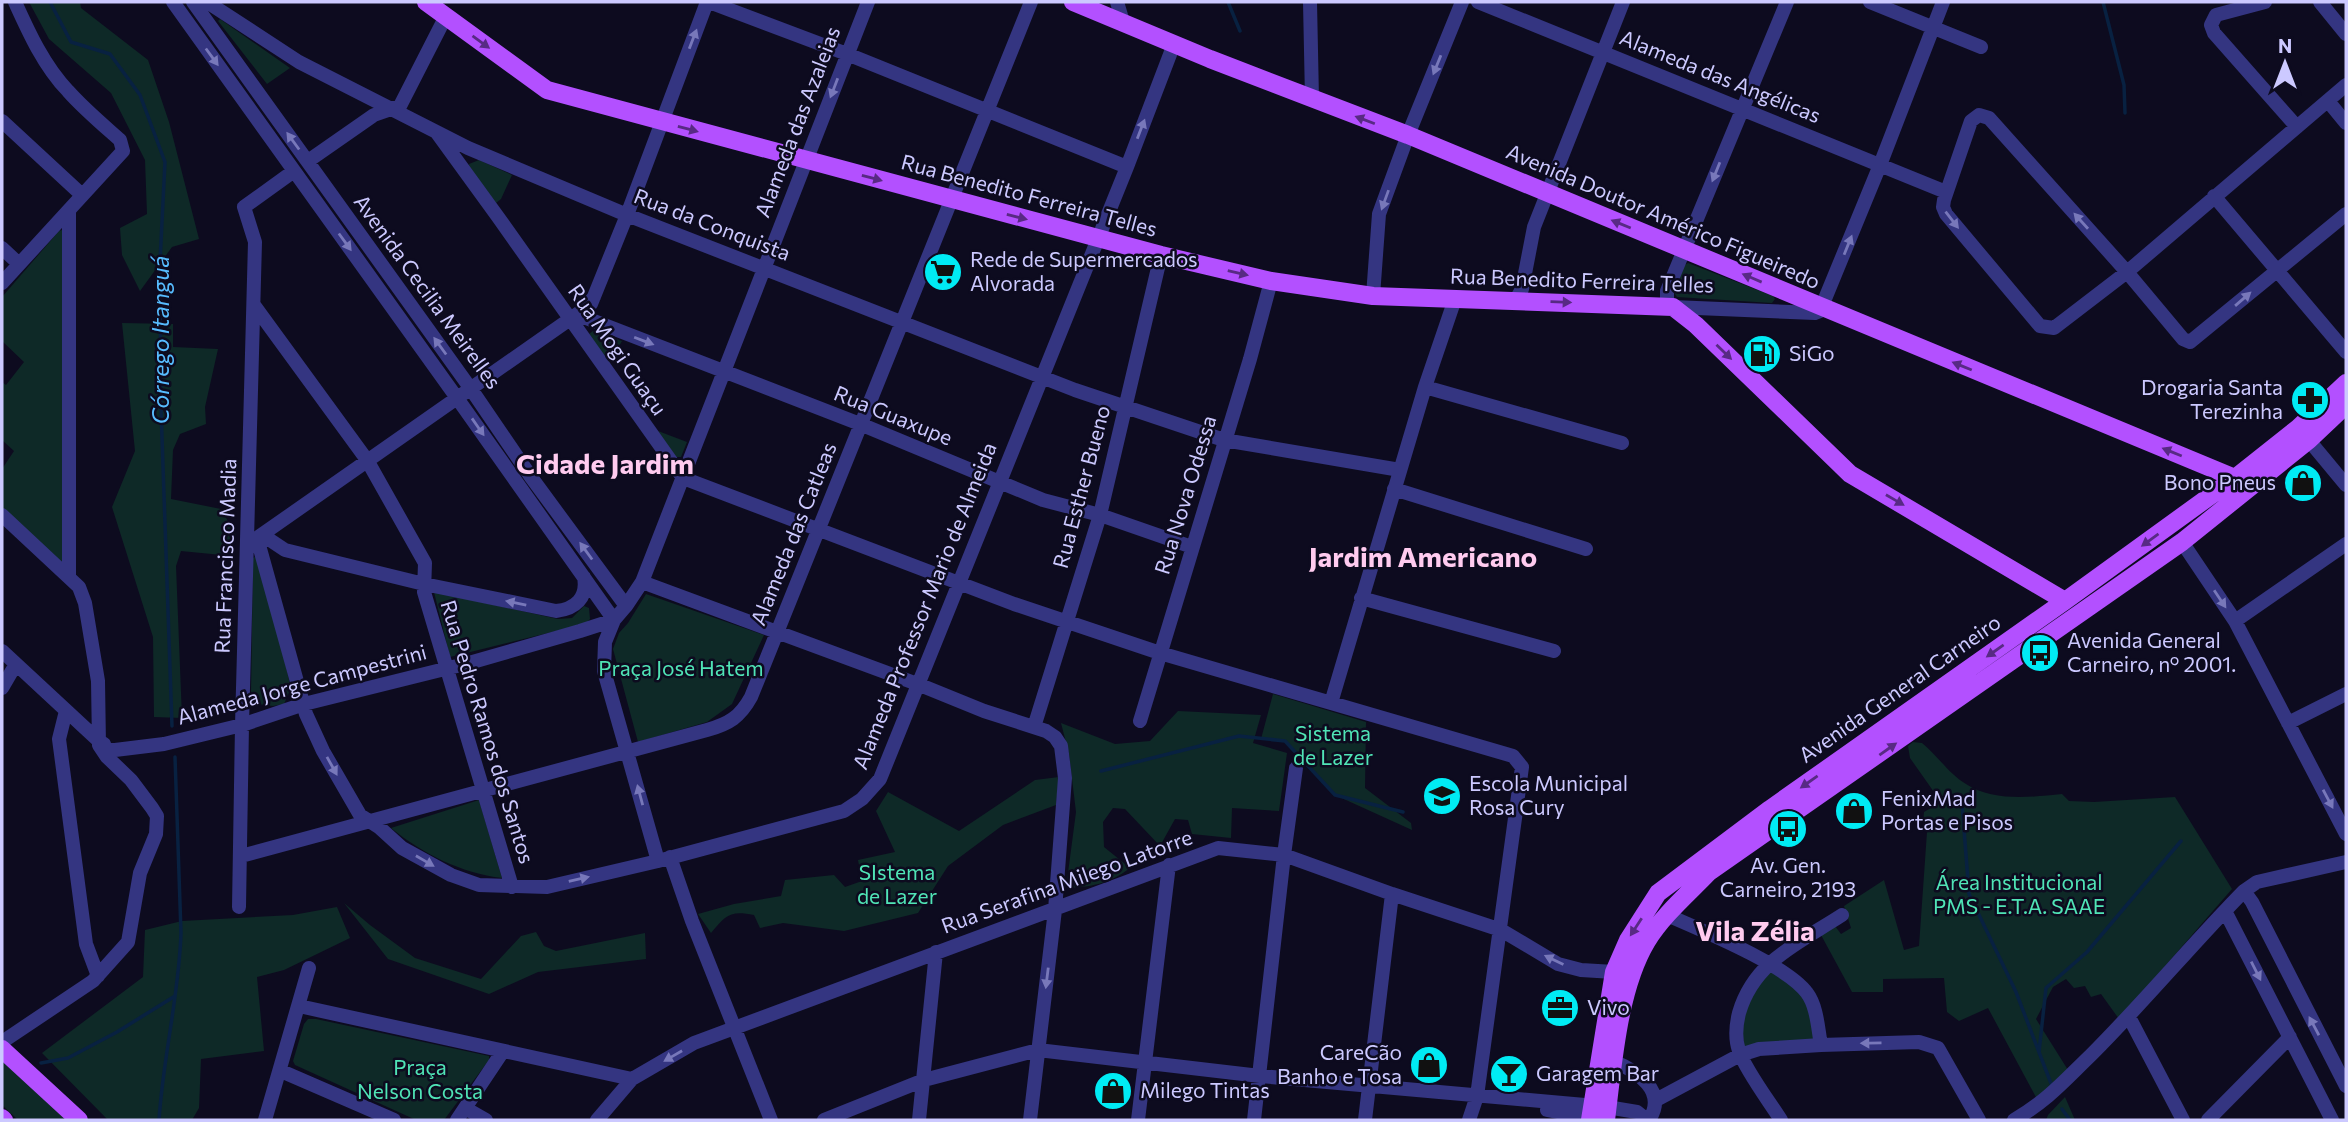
<svg xmlns="http://www.w3.org/2000/svg" width="2348" height="1122" viewBox="0 0 2348 1122" font-family="Commissioner,sans-serif">
	<style>
		.green { fill: #0e2927 }
		.lines { fill: none; stroke-linecap: round; stroke-linejoin: round }
		.stream { stroke: #082141; stroke-width: 3.5 }
		.minor { stroke: #343581; stroke-width: 14 }
		.major { stroke: #b350ff; stroke-width: 18 }
		.oneway { fill: #7878ba }
		.oneway2 { fill: #582a84 }
		.labels { text-anchor: middle; stroke-width: 5; stroke-linejoin: round; paint-order: stroke }
		.street-label { font-size: 21px; fill: #ccc9ff; stroke: #0d0b1f }
		.poi-label { font-size: 21px; fill: #ccc9ff; stroke: #0d0b1f; text-anchor: start }
		.park-label { font-size: 21px; fill: #50e4b6; stroke: #0d0b1f }
		.water-label { font-size: 23px; font-style: italic; fill: #57bcff; stroke: #0d0b1f }
		.district-label { font-size: 28px; font-weight: bold; fill: #ffcbef; stroke: #0d0b1f }
	</style>
	<rect width="100%" height="100%" fill="#0d0b1f"/>
	<path class="green" d="M29,2H80L81,8L148,60L169,122L199,239L172,247L140,291L122,255L120,228L147,214L145,160L111,93L49,39Z
		M220,19L290,68L267,84L218,21Z
		M479,160L512,175L501,199L496,203L470,171L469,164Z
		M62,230V562H60L2,508V469L14,451L2,440V382L6,385L24,362L2,341V297L59,231Z
		M1688,263L1773,296L1775,299L1772,303L1677,297L1673,291L1683,266Z
		M122,323L173,324V347L218,349L205,407L206,424L180,434L173,450L171,499L221,509L236,535L222,555L181,551L176,566L182,718L154,717L153,637L112,507L135,451Z
		M593,331L622,341L608,365L589,334Z
		M658,431L687,442L681,457H675Z
		M256,556L277,629L291,688L284,704L273,706L257,704L253,700L251,692L253,558Z
		M434,592L558,619L572,618L584,606L589,608L590,619L585,624L450,657Z
		M646,594L764,635L732,704L707,722L638,742L613,649L619,633L628,623Z
		M1273,694L1366,722L1365,788L1411,823L1412,830L1335,795L1285,741L1261,739Z
		M1178,711L1261,715L1253,743L1287,753L1279,811L1232,808L1231,838L1192,834L1188,820L1175,819L1160,846L1125,809L1113,808L1103,822L1104,847L1130,868C1109,884 1091,887 1066,888L1076,812L1069,754L1061,723L1115,744L1150,741Z
		M1913,742L1922,743C1937,755 1949,774 1966,784C1993,802 2032,797 2062,794L2069,801L2094,802L2175,797L2232,889L2119,1019L2101,994L2091,997L2085,986L2074,988L2066,979L2053,987L2036,1019L2068,1070L2038,1101L1988,1008L1959,1021L1947,1012L1944,978L1883,979V992H1852L1821,935L1835,926L1841,934L1851,928L1844,906L1884,880L1904,950L1919,946L1927,832L1923,823L1924,812L1941,802L1910,758L1908,746Z
		M1059,777L1056,805L1003,825L948,866L918,913L844,931L783,923L760,928L754,915C730,910 726,915 711,933L698,914L734,904L781,896L785,880L834,875L845,887L862,881L858,860L895,852L876,811L888,792L959,831L1035,780Z
		M479,800L502,878C461,873 423,854 391,828Z
		M344,903L370,925L415,958L481,979L521,936L536,932L544,946L556,951L645,933L646,959L538,972L489,994L388,959Z
		M337,907L350,938L284,970L257,977L264,1051L201,1059L199,1108L192,1120H108L42,1053L143,977L145,930L182,921L293,915Z
		M1770,970L1808,997L1818,1041L1744,1047C1740,1008 1746,1000 1770,970Z
		M308,1019H316L489,1056V1060L444,1120H416L295,1065L293,1061L304,1024Z
		M2,1060L66,1120H18L2,1105Z
		M2065,1097L2075,1120H2046L2048,1115Z"/>
	<g class="lines">
		<path class="stream" d="M50,2L71,42L110,54L140,95L165,162L160,262L161,408L172,726
			M1228,2L1240,31
			M2103,2L2124,85L2125,113
			M1101,771L1239,736L1285,741L1335,795L1403,812
			M1962,803L1969,894L2016,992L2052,1086
			M2039,1052L2046,988L2087,952L2181,841
			M41,1063L68,1058L117,1032L175,996
			M2062,1109L2070,1120
			M159,1120C163,1057 179,996 181,933L175,757"/>
		<path class="minor" d="M173,2L457,398L614,620L605,642L604,671L658,861
			M193,2L471,389L531,477L626,606
			M207,2L299,62L468,148L627,215L1075,390L1224,440L1400,470
			M709,2L847,54L1127,167
			M1117,2L1123,22
			M1310,2L1312,99
			M1478,2L1946,192
			M1787,2L1667,291V300L1673,307L1815,313L1820,311L1880,165L1943,2
			M1870,2L1981,47
			M2265,2L2216,15L2211,25L2214,33L2297,127
			M2320,2L2346,34
			M2346,85L2127,272L2054,328L2040,326L1946,214L1943,207L1944,200L1971,121L1979,115L1989,118L2127,272L2183,339L2190,342L2346,214
			M2328,101L2346,123
			M2,121L82,195
			M437,133L498,217L683,478L1014,604L1160,653L1513,756L1522,767L1477,1096L1469,1120
			M308,161L374,115L400,106L446,16
			M2214,196L2346,352
			M69,210V577
			M2,248L19,264
			M2,283L123,151L120,140C102,124 84,109 68,91C44,66 29,33 15,2
			M1373,296L1379,214L1408,135L1462,2
			M1514,300L1517,298L1522,289L1534,227L1623,2
			M591,304L627,215L707,2
			M254,305L367,460L425,563L424,592L512,887
			M581,316L860,424L1043,500L1100,515L1192,547
			M1425,387L1622,443
			M2302,432L2346,485
			M1394,489L1586,549
			M2,515L79,587L85,603L98,681L99,745L107,757L131,780L152,808L157,816L156,834L140,873L128,942L93,981L2,1042
			M264,533L270,540L285,550L424,584L556,611C575,609 588,598 584,577
			M257,538L306,714L323,751L360,815L380,828L402,848L451,875L479,885L547,887L658,861L844,811L862,799L880,779L1127,167L1174,44
			M249,539L257,538L583,310L594,297
			M2182,542L2235,621L2346,834
			M642,582L920,685L984,711L1046,731L1055,737L1061,746L1065,778L1055,910L1030,1120
			M1361,598L1554,651
			M2235,621L2346,544
			M2,651L99,741L104,744
			M2,688L16,664
			M1331,703L1425,387L1455,299
			M66,711L59,739L86,944L98,976
			M1140,721L1250,359L1271,281
			M2288,723L2346,694
			M1034,727L1100,515L1161,255
			M99,745L108,750H115L164,744L242,725L304,704L469,663L580,631L614,620L626,606L642,582L868,2
			M241,856L707,730C729,724 740,717 751,697L1031,2
			M670,857L692,921L771,1120
			M2244,891L2252,902L2346,1086
			M239,907L242,725L255,242L244,207L294,171
			M2225,911L2332,1120
			M1667,915C1701,930 1787,965 1807,993C1817,1006 1818,1029 1821,1045
			M299,1006L632,1079
			M2129,1017L2183,1120
			M1613,1061C1637,1071 1668,1091 1649,1120
			M281,1071L394,1120
			M1656,1100L1740,1055L1759,1049L1821,1045L1919,1042L1938,1048L1979,1120
			M465,1108L486,1120
			M1547,1110L1578,1116L1585,1120
			M265,1120L309,968
			M457,1120L503,1051
			M597,1120L632,1079L694,1043L1218,848L1284,855L1392,894L1501,930L1558,964L1581,970L1614,972
			M824,1120L924,1080L1038,1050L1260,1076L1607,1107L1637,1112L1647,1120
			M919,1120L936,952
			M1138,1120L1169,865
			M1254,1120L1284,855L1296,768
			M1365,1120L1392,894
			M1781,1120C1769,1101 1746,1071 1739,1051C1735,1039 1736,1025 1739,1013C1754,961 1799,943 1842,915
			M2014,1120C2048,1100 2063,1082 2091,1055C2144,1002 2192,944 2244,891L2257,882L2346,862
			M2208,1120L2290,1037"/>
		<path class="major" d="M426,2L547,90L1161,255L1271,281L1373,296L1673,307L1696,325L1850,474L2065,601
			M1073,2L1210,59L1408,135L2235,478
			M2,1049L79,1120
			M2,1118L4,1120
			M1590,1120L1614,972L1628,940L1658,893L1770,809L2065,601L2235,478L2298,428L2346,383
			M1606,1120C1613,1065 1618,989 1647,941C1663,915 1688,894 1709,872L2182,542L2309,440L2346,405"/>
	</g>
	<defs><path id="oneway-solid" d="M-6-.8H1V-3.2L6.5 0L1 3.2V.8H-6Z" transform="scale(1.75)"/></defs>
	<g class="oneway">
		<use href="#oneway-solid" transform="translate(693 39) rotate(-69)"/>
		<use href="#oneway-solid" transform="translate(212 57) rotate(54)"/>
		<use href="#oneway-solid" transform="translate(1437 65) rotate(112)"/>
		<use href="#oneway-solid" transform="translate(834 88) rotate(111)"/>
		<use href="#oneway-solid" transform="translate(1141 129) rotate(-69)"/>
		<use href="#oneway-solid" transform="translate(293 141) rotate(-126)"/>
		<use href="#oneway-solid" transform="translate(1716 172) rotate(112)"/>
		<use href="#oneway-solid" transform="translate(1385 200) rotate(110)"/>
		<use href="#oneway-solid" transform="translate(1952 220) rotate(52)"/>
		<use href="#oneway-solid" transform="translate(2081 221) rotate(-132)"/>
		<use href="#oneway-solid" transform="translate(345 242) rotate(54)"/>
		<use href="#oneway-solid" transform="translate(1848 245) rotate(-68)"/>
		<use href="#oneway-solid" transform="translate(2243 299) rotate(-41)"/>
		<use href="#oneway-solid" transform="translate(644 341) rotate(21)"/>
		<use href="#oneway-solid" transform="translate(440 346) rotate(-126)"/>
		<use href="#oneway-solid" transform="translate(478 427) rotate(55)"/>
		<use href="#oneway-solid" transform="translate(586 551) rotate(-126)"/>
		<use href="#oneway-solid" transform="translate(2220 599) rotate(56)"/>
		<use href="#oneway-solid" transform="translate(516 603) rotate(-168)"/>
		<use href="#oneway-solid" transform="translate(332 766) rotate(61)"/>
		<use href="#oneway-solid" transform="translate(640 795) rotate(-105)"/>
		<use href="#oneway-solid" transform="translate(2328 799) rotate(62)"/>
		<use href="#oneway-solid" transform="translate(425 861) rotate(30)"/>
		<use href="#oneway-solid" transform="translate(579 879) rotate(-13)"/>
		<use href="#oneway-solid" transform="translate(1554 960) rotate(-154)"/>
		<use href="#oneway-solid" transform="translate(2256 971) rotate(63)"/>
		<use href="#oneway-solid" transform="translate(1047 978) rotate(97)"/>
		<use href="#oneway-solid" transform="translate(2314 1026) rotate(-118)"/>
		<use href="#oneway-solid" transform="translate(1871 1043) rotate(179)"/>
		<use href="#oneway-solid" transform="translate(673 1056) rotate(150)"/>
	</g>
	<g class="oneway2">
		<use href="#oneway-solid" transform="translate(481 42) rotate(36)"/>
		<use href="#oneway-solid" transform="translate(1365 120) rotate(-159)"/>
		<use href="#oneway-solid" transform="translate(688 129) rotate(15)"/>
		<use href="#oneway-solid" transform="translate(872 178) rotate(15)"/>
		<use href="#oneway-solid" transform="translate(1017 217) rotate(14)"/>
		<use href="#oneway-solid" transform="translate(1621 224) rotate(-158)"/>
		<use href="#oneway-solid" transform="translate(1238 273) rotate(13)"/>
		<use href="#oneway-solid" transform="translate(1752 278) rotate(-157)"/>
		<use href="#oneway-solid" transform="translate(1561 302) rotate(2)"/>
		<use href="#oneway-solid" transform="translate(1724 352) rotate(44)"/>
		<use href="#oneway-solid" transform="translate(1962 366) rotate(-158)"/>
		<use href="#oneway-solid" transform="translate(2172 452) rotate(-158)"/>
		<use href="#oneway-solid" transform="translate(1895 500) rotate(30)"/>
		<use href="#oneway-solid" transform="translate(2150 540) rotate(144)"/>
		<use href="#oneway-solid" transform="translate(1995 651) rotate(145)"/>
		<use href="#oneway-solid" transform="translate(1888 749) rotate(-35)"/>
		<use href="#oneway-solid" transform="translate(1809 782) rotate(145)"/>
		<use href="#oneway-solid" transform="translate(1636 927) rotate(123)"/>
	</g>
	<defs>
		<symbol id="supermarket-disc" viewBox="-11 -11 22 22"><circle r="9.5" fill="#00ebf4" stroke="#0d0b1f"/><path d="M-6-5.5h2.5l.6 2H6L4.5 2H-2.5L-4.4-4H-6ZM-1.5 3.2a1.3 1.3 0 1 0 .1 0ZM3 3.2a1.3 1.3 0 1 0 .1 0Z" fill="#111"/></symbol>
		<symbol id="fuel-disc" viewBox="-11 -11 22 22"><circle r="9.5" fill="#00ebf4" stroke="#0d0b1f"/><path d="M-5.5-6h7V0h2V4h1.3V-2.5L3-4.5l.8-.8L6-3V5H2.5V1h-1V6h-7ZM-4.2-4.7v3.2H.2V-4.7Z" fill="#111"/></symbol>
		<symbol id="pharmacy-disc" viewBox="-11 -11 22 22"><circle r="9.5" fill="#00ebf4" stroke="#0d0b1f"/><path d="M-2-6h4v4h4v4h-4v4h-4v-4h-4v-4h4Z" fill="#111"/></symbol>
		<symbol id="shop-disc" viewBox="-11 -11 22 22"><circle r="9.5" fill="#00ebf4" stroke="#0d0b1f"/><path d="M-5-2.5h2.3a2.7 3.5 0 0 1 5.4 0H5L5.5 6h-11ZM-1.5-2.5h3a1.5 2.3 0 0 0-3 0Z" fill="#111"/></symbol>
		<symbol id="bus-disc" viewBox="-11 -11 22 22"><circle r="9.5" fill="#00ebf4" stroke="#0d0b1f"/><path d="M-5-6H5V4H4V6H2V4H-2V6H-4V4H-5ZM-3.5-4V0h7V-4ZM-3.5 1.2v1.5H-2V1.2ZM2 1.2v1.5H3.5V1.2Z" fill="#111"/></symbol>
		<symbol id="school-disc" viewBox="-11 -11 22 22"><circle r="9.5" fill="#00ebf4" stroke="#0d0b1f"/><path d="M0-5L7-2L0 1L-7-2ZM-4 1L0 2.5L4 1V4Q0 6-4 4Z" fill="#111"/></symbol>
		<symbol id="office-disc" viewBox="-11 -11 22 22"><circle r="9.5" fill="#00ebf4" stroke="#0d0b1f"/><path d="M-6-3h4V-5.5h4V-3h4V5H-6ZM-1-4.5V-3h2v-1.5ZM-6 0V1H6V0Z" fill="#111"/></symbol>
		<symbol id="bar-disc" viewBox="-11 -11 22 22"><circle r="9.5" fill="#00ebf4" stroke="#0d0b1f"/><path d="M-6-5H6L.8 .8V4.5H3.5V6h-7V4.5H-.8V.8Z" fill="#111"/></symbol>
	</defs>
	<g fill-rule="evenodd">
		<use href="#supermarket-disc" x="921" y="250" width="44" height="44"/>
		<use href="#fuel-disc" x="1740" y="332" width="44" height="44"/>
		<use href="#pharmacy-disc" x="2288" y="378" width="44" height="44"/>
		<use href="#shop-disc" x="2281" y="461" width="44" height="44"/>
		<use href="#bus-disc" x="2018" y="631" width="44" height="44"/>
		<use href="#school-disc" x="1420" y="774" width="44" height="44"/>
		<use href="#shop-disc" x="1832" y="789" width="44" height="44"/>
		<use href="#bus-disc" x="1766" y="807" width="44" height="44"/>
		<use href="#office-disc" x="1538" y="986" width="44" height="44"/>
		<use href="#shop-disc" x="1407" y="1043" width="44" height="44"/>
		<use href="#bar-disc" x="1487" y="1052" width="44" height="44"/>
		<use href="#shop-disc" x="1091" y="1069" width="44" height="44"/>
	</g>
	<g class="labels">
		<g class="street-label">
			<text transform="translate(1720 77) rotate(22)" y="7">Alameda das Angélicas</text>
			<text transform="translate(798 122) rotate(-69)" y="7">Alameda das Azaleias</text>
			<text transform="translate(1029 196) rotate(15)" y="7">Rua Benedito Ferreira Telles</text>
			<text transform="translate(1663 217) rotate(23)" y="7">Avenida Doutor Américo Figueiredo</text>
			<text transform="translate(712 225) rotate(21)" y="7">Rua da Conquista</text>
			<text transform="translate(1582 281) rotate(2)" y="7">Rua Benedito Ferreira Telles</text>
			<text transform="translate(427 292) rotate(54)" y="7">Avenida Cecilia Meirelles</text>
			<text transform="translate(617 350) rotate(55)" y="7">Rua Mogi Guaçu</text>
			<text transform="translate(893 416) rotate(22)" y="7">Rua Guaxupe</text>
			<text transform="translate(1082 487) rotate(-75)" y="7">Rua Esther Bueno</text>
			<text transform="translate(1186 495) rotate(-73)" y="7">Rua Nova Odessa</text>
			<text transform="translate(794 534) rotate(-68)" y="7">Alameda das Catleas</text>
			<text transform="translate(226 556) rotate(-88)" y="7">Rua Francisco Madia</text>
			<text transform="translate(925 606) rotate(-68)" y="7">Alameda Professor Mario de Almeida</text>
			<text transform="translate(302 685) rotate(-15)" y="7">Alameda Jorge Campestrini</text>
			<text transform="translate(1900 689) rotate(-35)" y="7">Avenida General Carneiro</text>
			<text transform="translate(487 732) rotate(73)" y="7">Rua Pedro Ramos dos Santos</text>
			<text transform="translate(1067 882) rotate(-20)" y="7">Rua Serafina Milego Latorre</text>
		</g>
		<g class="poi-label">
			<text x="970" y="267">Rede de Supermercados<tspan x="970" dy="24">Alvorada</tspan></text>
			<text x="1789" y="361">SiGo</text>
			<text x="2283" y="395" text-anchor="end">Drogaria Santa<tspan x="2283" dy="24">Terezinha</tspan></text>
			<text x="2276" y="490" text-anchor="end">Bono Pneus</text>
			<text x="2067" y="648">Avenida General<tspan x="2067" dy="24">Carneiro, nº 2001.</tspan></text>
			<text x="1469" y="791">Escola Municipal<tspan x="1469" dy="24">Rosa Cury</tspan></text>
			<text x="1881" y="806">FenixMad<tspan x="1881" dy="24">Portas e Pisos</tspan></text>
			<text x="1788" y="873" text-anchor="middle">Av. Gen.<tspan x="1788" dy="24">Carneiro, 2193</tspan></text>
			<text x="1587" y="1015">Vivo</text>
			<text x="1402" y="1060" text-anchor="end">CareCão<tspan x="1402" dy="24">Banho e Tosa</tspan></text>
			<text x="1536" y="1081">Garagem Bar</text>
			<text x="1140" y="1098">Milego Tintas</text>
		</g>
		<g class="park-label">
			<text x="681" y="676">Praça José Hatem</text>
			<text x="1333" y="741">Sistema<tspan x="1333" dy="24">de Lazer</tspan></text>
			<text x="897" y="880">SIstema<tspan x="897" dy="24">de Lazer</tspan></text>
			<text x="2019" y="890">Área Institucional<tspan x="2019" dy="24">PMS - E.T.A. SAAE</tspan></text>
			<text x="420" y="1075">Praça<tspan x="420" dy="24">Nelson Costa</tspan></text>
		</g>
		<g class="water-label">
			<text transform="translate(161 340) rotate(-90)" y="8">Córrego Itanguá</text>
		</g>
		<g class="district-label">
			<text x="605" y="474">Cidade Jardim</text>
			<text x="1423" y="567">Jardim Americano</text>
			<text x="1755" y="941">Vila Zélia</text>
		</g>
	</g>
	<rect width="2348" height="1122" fill="none" stroke="#ccc9ff" stroke-width="7"/>
	<g transform="translate(2285 63)" stroke="#0d0b1f" stroke-width="5" paint-order="stroke">
	<path d="M0-5L12 26L0 18L-12 26Z" fill="#ccc9ff"/>
	<text y="-10" font-size="19" font-weight="bold" text-anchor="middle" fill="#ccc9ff">N</text>
	</g>
</svg>
